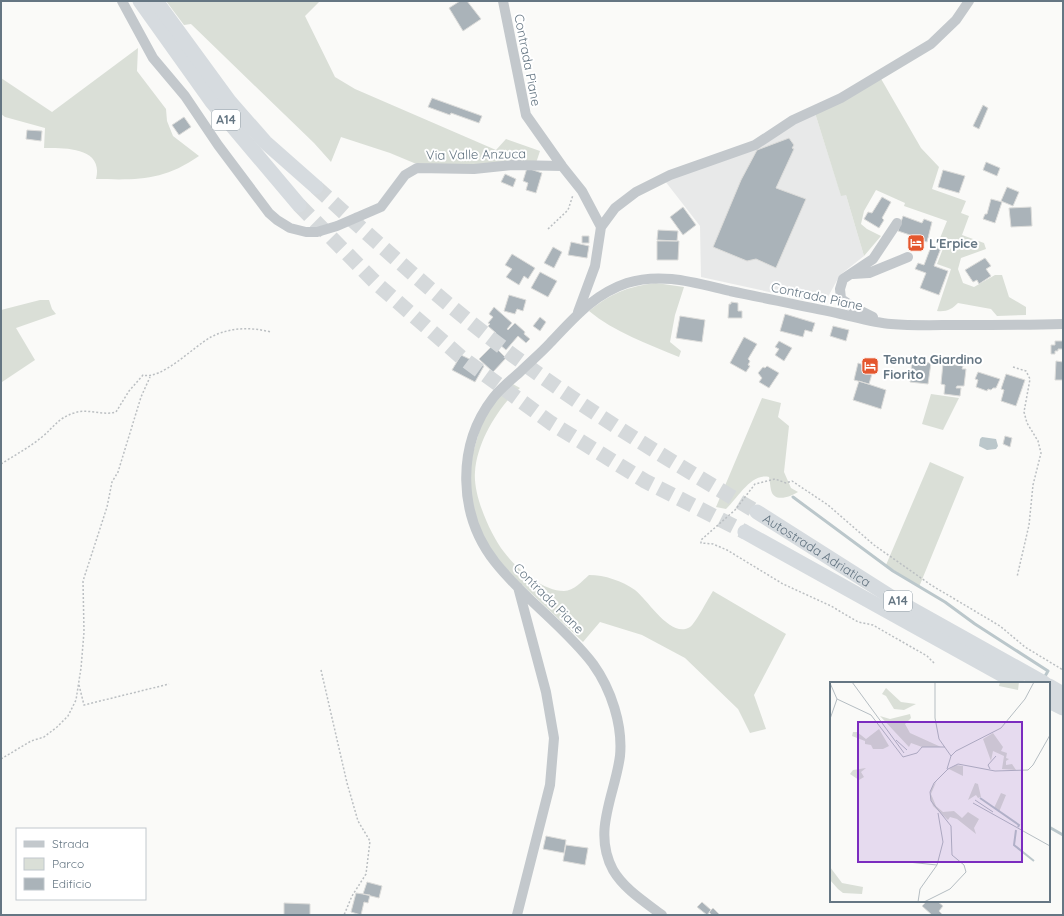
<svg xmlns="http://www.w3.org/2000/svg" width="1064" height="916" viewBox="0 0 1064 916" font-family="Quicksand,sans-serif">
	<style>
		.built { fill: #e8e9e9 }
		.green { fill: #dadfd7 }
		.water { fill: #bbc7cb }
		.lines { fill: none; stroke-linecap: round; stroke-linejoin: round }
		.stream { stroke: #bbc7cb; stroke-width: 3 }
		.building { fill: #aab3b9; stroke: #dcdcda }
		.highway-tunnel { stroke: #d5d9db; stroke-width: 15; stroke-dasharray: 15 8; stroke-linecap: butt }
		.path { stroke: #bbbfc2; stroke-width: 1.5; stroke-dasharray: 2 2; stroke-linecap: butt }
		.minor { stroke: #c3c8cc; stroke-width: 10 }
		.highway { stroke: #d6dbdf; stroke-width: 15 }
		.labels { text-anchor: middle; stroke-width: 4; stroke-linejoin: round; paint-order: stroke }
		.shield { fill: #fff; stroke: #939fa8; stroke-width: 1 }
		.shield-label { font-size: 12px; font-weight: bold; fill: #657683 }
		.street-label { font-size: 13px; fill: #657683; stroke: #fff }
		.poi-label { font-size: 13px; font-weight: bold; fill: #657683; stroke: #fff; text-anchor: start }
		.inset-river { fill: none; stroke: #bbc7cb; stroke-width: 2 }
		.inset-road { fill: none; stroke: #b5bdc2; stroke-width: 1 }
		.view { fill: #7b2cbf; fill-opacity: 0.15; stroke: #7b2cbf; stroke-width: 2 }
		.inset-edge { fill: none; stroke: #657683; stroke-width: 2 }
	</style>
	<rect width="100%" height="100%" fill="#fafaf8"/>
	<path class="built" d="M815,113L841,195H846L864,256L840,275L824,304L701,277L700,226L665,181Z"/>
	<path class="green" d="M166,1H320L305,16L335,77L355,89L496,150L506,139L540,151L536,163L458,166L414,163L390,153L341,137L331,162L314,143L191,24L184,25Z
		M138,48L137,71L166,109L167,121L173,136L199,156C163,181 138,180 96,179C104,147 65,148 44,148L45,128L5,117L1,114V78L52,112Z
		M880,77L921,148L939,167L932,189L966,201L961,213L969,216L962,235L984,243L986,249L961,258L958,269L963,283L974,287L995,275H1002L1009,297L1026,307V315L997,316L991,309L958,303C952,309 947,312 937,311L951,269L937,264L944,246L938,243L947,221L904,206L905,203L876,190L864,211L861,224L867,229L881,236L864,256L846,195L841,196L815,113Z
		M656,283L684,287L675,315L670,342L681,351L679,357C648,344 614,332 589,311C612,293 626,287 656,283Z
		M40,300H49L52,309L56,314L16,328L35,360L2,382L1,381V310Z
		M511,383L520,388C498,407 477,442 475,472C473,495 490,534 504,552C516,568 542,591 564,591C574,591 582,581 589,575C605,575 622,581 635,590C649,601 671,639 690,627C695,624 708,599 713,591L786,634L754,695L766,729L750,733L738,709L685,658L642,635L600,622L583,642L515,578L487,547L472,513L469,466L485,412Z
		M931,394L959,398L943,430L922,424Z
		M762,398L781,403L778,417L789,426L784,472L791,488L798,492C790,497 774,503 771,490C770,486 770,481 769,477C751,473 738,498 726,509L716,507Z
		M930,462L964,477L919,587L886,565Z"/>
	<path class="water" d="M982,437L996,439L998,446L996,449L987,450L979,446L980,439Z"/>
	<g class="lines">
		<path class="stream" d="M793,497L893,571L945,602L975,624L1048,671L1044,678
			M1049,827L1063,835"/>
	</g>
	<path class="building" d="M460,1H467L481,19L463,31L449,8Z
		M432,98L482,116L479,123L451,113L450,115L428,107Z
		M983,105L988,108L979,129L973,126Z
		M184,117L191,127L179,135L172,125Z
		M27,130L42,131L41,141L26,139Z
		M789,138L794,145L792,148L794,149L776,188L806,199L776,268L756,259L747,261L713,247L741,180L757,150Z
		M986,162L1000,168L997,176L983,170Z
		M527,168L542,173L536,193L526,190L528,183L523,181Z
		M943,170L965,176L959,193L938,187Z
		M505,174L516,179L513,187L501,182Z
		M1007,187L1019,192L1013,206L1001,201Z
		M882,197L891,202L882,218L884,220L879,228L864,219L868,212L872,213Z
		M991,199L1002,202L995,223L983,219L985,214H987Z
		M683,207L696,225L683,235L670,217Z
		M1031,207L1032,226L1011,227L1009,208Z
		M903,216L922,223L924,219L932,222L927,242L920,240L918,247L911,244L913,236L898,231Z
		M658,230L678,231L677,241L657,240Z
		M582,236H589V243H582Z
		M657,241H679L678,260H657Z
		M571,242L589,246L587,258L568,255Z
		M932,244L941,248L934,266L948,271L939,295L920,288L926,273L915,269L918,263L924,265Z
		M553,247L562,252L554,268L544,263Z
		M512,254L535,268L528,279L524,276L519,285L506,277L512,269L505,265Z
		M985,258L991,266L986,269L991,276L979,284L977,280L973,282L965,270Z
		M540,272L557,281L548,297L531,288Z
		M509,295L526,300L523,311L517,309L515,314L504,311Z
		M731,302L738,303V311H742V318H728L729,304H731Z
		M494,307L512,323L507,329L508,330L515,323L525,332L524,334L530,339L526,343L518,336L506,350L492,338L496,333L488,326L490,324L488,323L493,317L489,314Z
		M785,314L815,323L812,332L805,330L803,337L780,331Z
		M680,316L705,320L702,342L676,338Z
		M540,317L546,322L540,331L533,326Z
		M833,326L849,330L846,341L830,336Z
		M744,337L757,344L748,359L750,361L748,365L750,366L746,372L730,363Z
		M779,341L792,348L784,361L775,355L779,349L775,347Z
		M1055,341H1063V349H1058V351H1055V354H1051V345H1055Z
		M493,345L506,358L493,372L479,359Z
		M461,355L484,366L475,382L452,370Z
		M912,361L931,363L928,384L910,382Z
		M1056,361L1063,362V380H1055Z
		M865,362L875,364L869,384L854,380L858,363L864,365Z
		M943,363L963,366L962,369H966L964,386H957L956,388H961L960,396L944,394L945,385L941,384Z
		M767,366L779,373L769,388L759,382L762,378L758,373L763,367L765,368Z
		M978,372L1000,379L996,388H993L991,390L988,389L987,391L976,387L978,380L975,379Z
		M1006,374L1025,380L1016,406L1001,401L1004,390L1001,389Z
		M859,381L886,390L881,409L853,400Z
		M1005,436L1012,438L1010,447L1003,444Z
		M546,836L566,840L564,853L543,849Z
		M566,845L588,848L585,865L563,861Z
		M367,882L382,886L379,898L363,894Z
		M356,893L370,895L368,903L364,902L361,915L351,912Z
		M927,901H937L943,906L939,911L943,915H932L922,906Z
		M702,902L711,910L707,915L697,907Z
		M284,903L310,904V915H284Z
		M713,908L720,915H712L709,912Z"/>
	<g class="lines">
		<path class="highway-tunnel" d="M316,187C384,249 452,311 526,365C599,419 678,465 757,512
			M299,205L377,284L461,357L551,423L645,481L745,532"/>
		<path class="path" d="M548,229L568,210L573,195
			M1013,367L1026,371L1030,379L1024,412L1027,423L1038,441L1041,453L1033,485L1029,525L1017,577
			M1,464C15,455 30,447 42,437C54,427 58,418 74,413C88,408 102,416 116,412L129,391L143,375C162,380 193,347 211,337C231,327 250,327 271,332
			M934,663L927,656L873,625L858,622L831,606L783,584L727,550L713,544L701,543V540L735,510L755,484L775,479L786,483L792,481L828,505L874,545L931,585L1000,626L1025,647L1063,670
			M321,670L347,783L358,821L370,841L366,874L352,896L344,915
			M79,685L84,705L169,684
			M1,759L31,741L44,737L57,727L68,716L76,700L81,668L84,632L83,581L107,507L112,482L118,472L141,397L150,377"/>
		<path class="minor" d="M122,1L153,58L185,96L218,145L269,213L277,220L290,228L306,232H317L337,226L381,207L405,175L417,168L474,169L512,165L562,166
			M503,1L526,115L562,166L582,191L601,227L595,266L578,312
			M601,227L615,208L636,192L670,175L755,145L793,120L841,98L931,44L956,20L969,1
			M853,274L869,273L908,257
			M873,317L853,307L841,299L840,289L843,279L873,259L897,223
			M517,915L550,785L554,738L546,692L518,587
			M662,915C645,902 624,889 613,870C592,831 615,795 620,756C623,725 611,689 593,664C564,626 524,599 495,562C458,515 456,446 493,398C501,388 511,380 520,372C530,362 541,353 551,342C574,318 594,294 627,283C662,272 695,283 730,291C765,298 801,306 837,313C855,317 874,323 891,324C914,326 937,325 959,325C994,325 1028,325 1063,324"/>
		<g class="highway">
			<path d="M140,1L212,102L299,205"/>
			<path d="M156,1L229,101L265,142L316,187"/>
			<path id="s1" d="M757,512L899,602L1044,683"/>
			<path d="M745,532L1017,683"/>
			<path d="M1049,686L1063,694"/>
			<path d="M1049,701L1063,708"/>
		</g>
	</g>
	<defs>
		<symbol id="hotel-square" viewBox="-11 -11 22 22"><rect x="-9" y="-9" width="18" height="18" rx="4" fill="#e4572e" stroke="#fff"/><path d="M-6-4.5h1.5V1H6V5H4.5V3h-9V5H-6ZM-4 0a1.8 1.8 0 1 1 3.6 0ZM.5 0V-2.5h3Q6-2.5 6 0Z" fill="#fff"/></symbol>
	</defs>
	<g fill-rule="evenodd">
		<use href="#hotel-square" x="906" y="233" width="20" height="20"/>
		<use href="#hotel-square" x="860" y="356" width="20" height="20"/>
	</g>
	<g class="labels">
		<g class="shield">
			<rect x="212" y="110" width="28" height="20" rx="3"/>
			<rect x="884" y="591" width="28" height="20" rx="3"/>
		</g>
		<g class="shield-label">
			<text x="226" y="124">A14</text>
			<text x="898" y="605">A14</text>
		</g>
		<g class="street-label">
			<text transform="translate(528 60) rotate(79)" y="5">Contrada Piane</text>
			<text transform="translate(476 154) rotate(-1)" y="5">Via Valle Anzuca</text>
			<text transform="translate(817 296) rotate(12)" y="5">Contrada Piane</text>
			<text dy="5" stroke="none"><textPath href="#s1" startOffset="71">Autostrada Adriatica</textPath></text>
			<text transform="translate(549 598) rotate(45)" y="5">Contrada Piane</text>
		</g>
		<g class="poi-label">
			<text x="929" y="248">L'Erpice</text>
			<text x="883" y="364">Tenuta Giardino<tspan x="883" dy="15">Fiorito</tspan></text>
		</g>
	</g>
	<g transform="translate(830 682)">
		<rect width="220" height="220" fill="#fafaf8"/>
		<path d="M170,0H189L188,8L169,4ZM56,6L71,20L86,22L74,28L64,27L56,14L52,12ZM80,32L81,36L75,42L80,51L111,65H92L81,61L79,65L50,34L60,37ZM49,47L59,64L53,67H43L41,63L35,62V59L22,54L23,50H27L36,57ZM163,51L173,65L171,69L177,71L176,76L179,77L176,79V83L182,82L186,88L172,87L174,74L163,69L161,79L153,57ZM126,83L133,84V94L119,87ZM36,86L31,90L34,95L29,98L20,92L23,88ZM107,98L101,112L106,124L113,130L124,129L132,136L138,130L149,137L144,146L146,152L127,137L120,135L118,138L103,124L100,115L101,107ZM145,101L148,102L151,115L148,116L146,113L138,118ZM171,111L176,113L169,130L164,126ZM0,185L12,201L33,205L32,212L13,211L8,207L0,198Z" fill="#dadfd7"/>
		<path class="inset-river" d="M150,116L189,143L188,145M186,148L184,163L204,179"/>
		<path class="inset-road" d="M22,0L74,71M105,0V36L109,57L121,74L117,87M0,1L7,17L0,37M7,17L41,33L73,75L87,71L92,65H115M66,58L77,68M121,74L126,69L171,46L195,17L204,0M160,87L158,83L166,74M145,118L163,130M143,121L220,164M78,180L107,183M88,220L90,207L107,183L113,160L108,131M94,220L120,207L136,190L134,183L122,173L121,144L101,119L100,110L104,101L118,87L128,82L165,89L198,88L203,83L220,53"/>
		<path class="view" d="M28,40H192V180H28Z"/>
		<rect width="220" height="220" class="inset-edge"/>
	</g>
	<rect width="1064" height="916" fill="none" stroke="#657683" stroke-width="4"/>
	<rect x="16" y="828" width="130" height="72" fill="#ffffff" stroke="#c1c8cd"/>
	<rect x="24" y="841" width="20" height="6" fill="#c3c8cc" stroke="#c1c8cd"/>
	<text x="52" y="848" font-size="12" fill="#657683">Strada</text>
	<rect x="24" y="858" width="20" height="12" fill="#dadfd7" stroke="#c1c8cd"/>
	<text x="52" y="868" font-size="12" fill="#657683">Parco</text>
	<rect x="24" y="878" width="20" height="12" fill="#aab3b9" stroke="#c1c8cd"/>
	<text x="52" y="888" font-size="12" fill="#657683">Edificio</text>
</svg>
